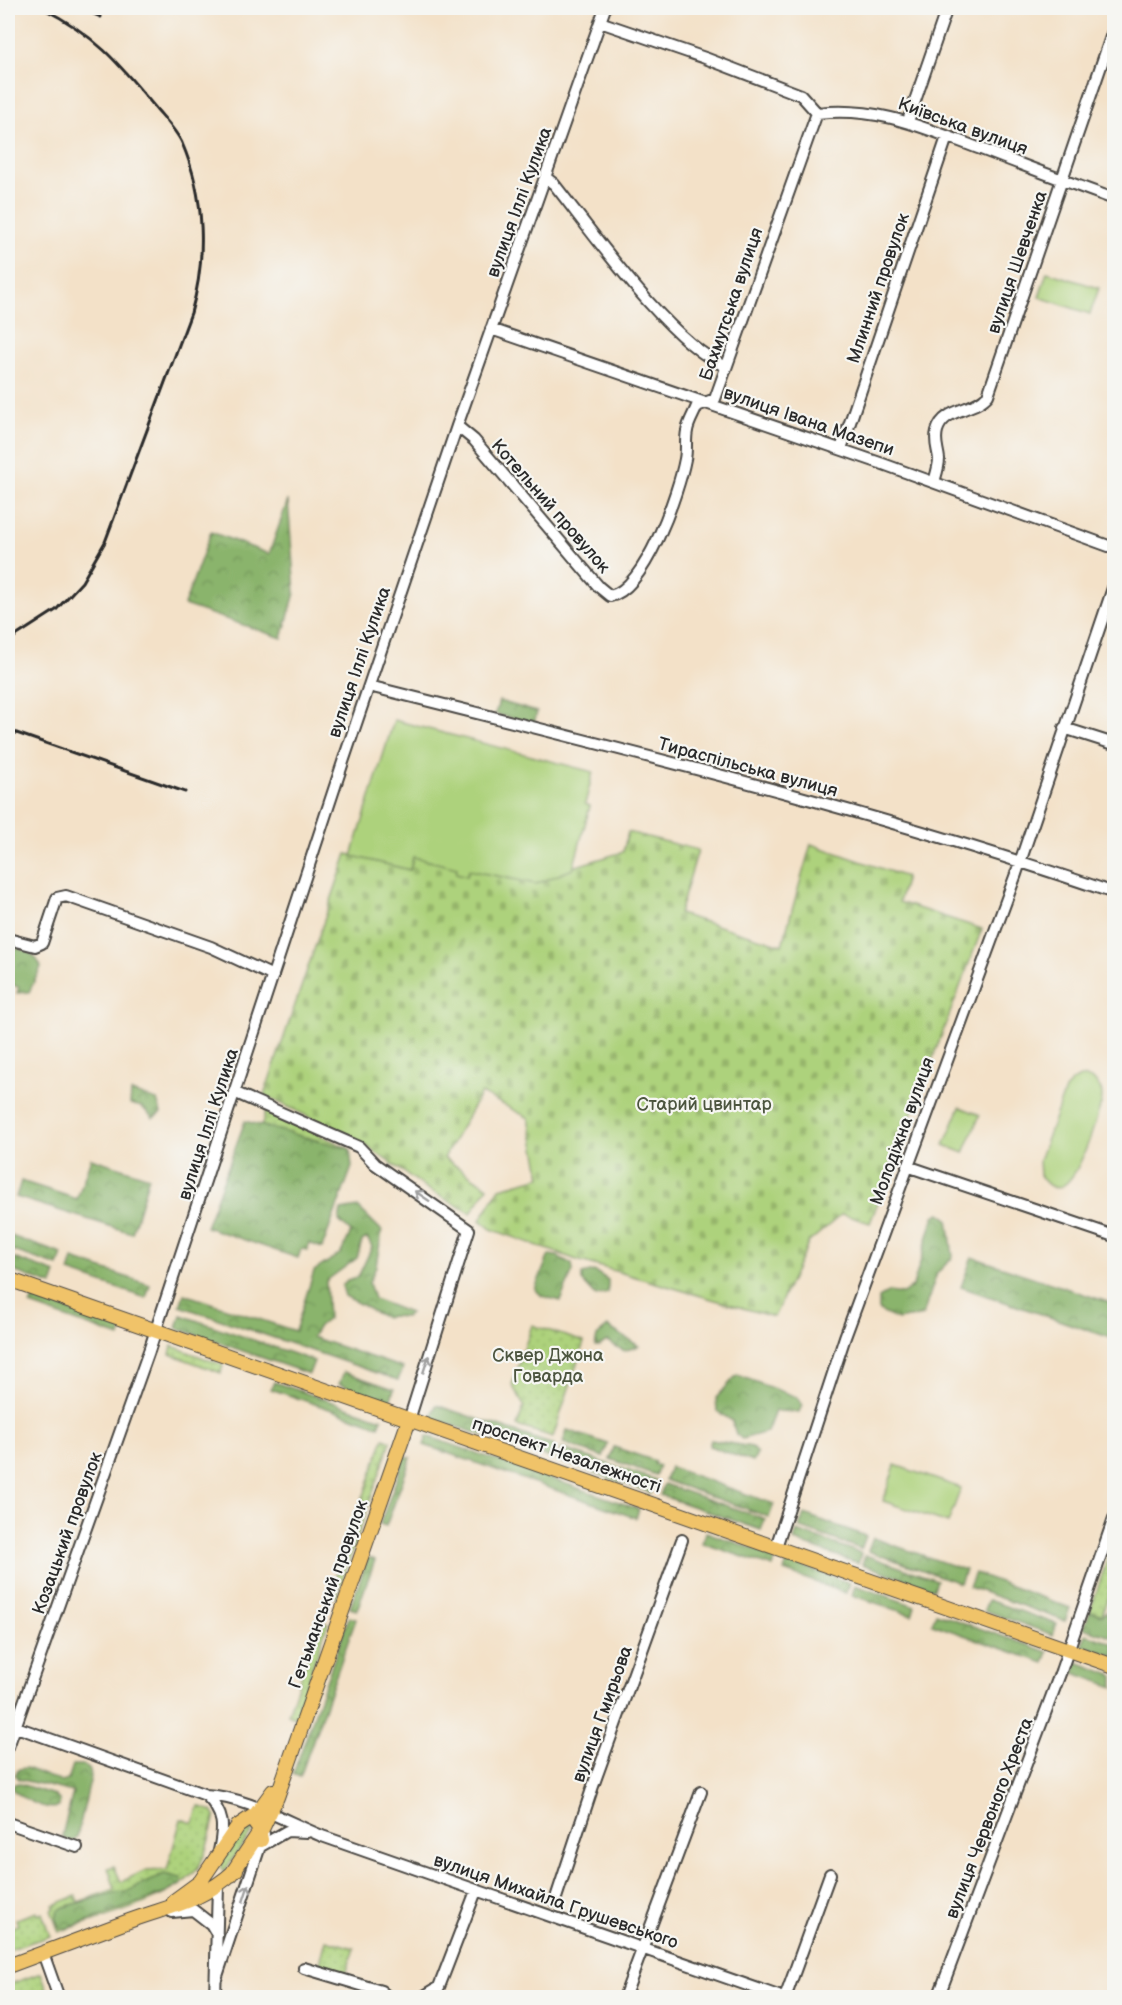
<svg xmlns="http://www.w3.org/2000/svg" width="1122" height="2005" viewBox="0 0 1122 2005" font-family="'Balsamiq Sans',sans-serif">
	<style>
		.grass { fill: url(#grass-dots); stroke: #6c7e54; stroke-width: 1.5 }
		.forest { fill: url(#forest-crowns); stroke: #5a704c; stroke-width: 1.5 }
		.cemetery { fill: url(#cemetery-stones); stroke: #6c7e54; stroke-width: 1.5 }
		.garden { fill: #add27c; stroke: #6c7e54; stroke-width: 1.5 }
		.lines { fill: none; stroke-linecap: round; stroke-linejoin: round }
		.minor-casing { stroke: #494643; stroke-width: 14 }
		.major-casing { stroke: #494643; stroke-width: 16 }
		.minor { stroke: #fff; stroke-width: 10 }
		.major { stroke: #f0c369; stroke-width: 14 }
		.rail { stroke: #2b2b2b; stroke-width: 3 }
		.oneway { stroke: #a0a0a0 }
		.labels { text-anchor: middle; stroke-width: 4.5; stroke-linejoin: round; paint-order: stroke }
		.street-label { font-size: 18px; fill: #2b2b2b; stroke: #f6f6f2 }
		.park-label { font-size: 18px; fill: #4c553f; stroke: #f6f6f2 }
	</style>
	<defs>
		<pattern id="grass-dots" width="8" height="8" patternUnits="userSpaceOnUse" patternTransform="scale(1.5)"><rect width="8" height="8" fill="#add27c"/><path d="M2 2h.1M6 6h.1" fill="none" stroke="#95b46b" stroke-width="1.8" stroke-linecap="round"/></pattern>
		<pattern id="forest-crowns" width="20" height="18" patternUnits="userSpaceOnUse" patternTransform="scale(1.5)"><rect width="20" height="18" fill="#8ab46c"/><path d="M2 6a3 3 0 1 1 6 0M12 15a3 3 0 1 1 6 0" fill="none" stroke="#719359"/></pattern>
		<pattern id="cemetery-stones" width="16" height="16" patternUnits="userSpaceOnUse" patternTransform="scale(1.5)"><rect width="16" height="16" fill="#add27c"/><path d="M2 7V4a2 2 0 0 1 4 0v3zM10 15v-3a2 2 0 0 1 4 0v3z" fill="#95b46b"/></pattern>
	</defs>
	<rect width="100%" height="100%" fill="#f6f6f2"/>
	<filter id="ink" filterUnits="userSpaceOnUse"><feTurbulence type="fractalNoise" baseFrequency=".0167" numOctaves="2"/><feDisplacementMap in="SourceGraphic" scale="12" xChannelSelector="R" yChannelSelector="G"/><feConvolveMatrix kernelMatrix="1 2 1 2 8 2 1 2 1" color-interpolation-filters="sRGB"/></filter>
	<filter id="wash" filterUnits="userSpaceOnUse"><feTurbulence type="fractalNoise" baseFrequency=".008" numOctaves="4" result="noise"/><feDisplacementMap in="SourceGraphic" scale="24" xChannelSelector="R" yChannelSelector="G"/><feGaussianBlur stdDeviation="1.35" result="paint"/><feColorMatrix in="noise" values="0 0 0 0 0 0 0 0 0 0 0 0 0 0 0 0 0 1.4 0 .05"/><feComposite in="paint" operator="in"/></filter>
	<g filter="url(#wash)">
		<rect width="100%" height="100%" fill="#f3e1c8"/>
		<path class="grass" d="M266,1110L350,1149L261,1127Z
			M532,1325L584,1342L553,1437L517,1426L524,1406L512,1385Z
			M172,1346L223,1365L221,1373L170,1354Z
			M384,1438L391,1441L336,1598L329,1595Z
			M1114,1539V1577L1102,1615L1090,1611Z
			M320,1621L328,1623L295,1717L288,1714Z
			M199,1806L212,1811L215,1816C210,1833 207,1855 197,1869C172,1902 98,1918 59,1932L51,1910L55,1908L53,1905L76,1896L78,1902L115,1889L108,1868L114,1866L121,1882L144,1871L167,1870L181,1819L193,1823Z
			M249,1824L255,1828L224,1871L221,1868L223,1860Z
			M37,1912L38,1915L42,1913L50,1936L8,1950V1929L18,1925L16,1919Z
			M326,1940L354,1948L346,1974L319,1966Z
			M41,1973L50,1997H8V1985Z"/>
		<path class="forest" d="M288,500L295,593L282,638L184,605L211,532L269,554Z
			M499,701L537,712L534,724L495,714Z
			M8,946C23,950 35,951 41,967L29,992L17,993L19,987L8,984Z
			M131,1092L157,1100L161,1113L153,1118L142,1107L130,1104Z
			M245,1121L350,1149L352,1167L322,1248L309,1243L307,1250L301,1249L298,1258L206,1227Z
			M91,1158L149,1177L132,1233L16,1197L21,1181L77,1199Z
			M358,1207L382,1231L376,1266L369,1283L374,1299L410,1313L405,1317L391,1316L385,1318L345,1296L342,1286L347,1280L358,1277L372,1247L367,1238L362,1241L357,1258L326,1281L328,1319L319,1326L312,1337L403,1368L398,1380L180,1306L184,1294L295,1331L314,1271L341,1253L351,1232L339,1221L341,1210Z
			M940,1213L948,1219L953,1257L937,1273L923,1315L898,1320L879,1311V1298L889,1292L903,1294L913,1286L934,1216Z
			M8,1235L62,1254L58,1266L8,1249Z
			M549,1255L557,1256L572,1264L573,1271L560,1301L542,1296L535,1289Z
			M8,1256L56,1273L52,1285L8,1269Z
			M972,1257L1114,1304V1339L961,1287Z
			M73,1259L150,1285L146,1298L69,1272Z
			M594,1271L608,1280V1293L596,1296L582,1281V1274Z
			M33,1297L122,1329L120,1337L30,1305Z
			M181,1315L314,1361L309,1374L177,1328Z
			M608,1327L639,1346L624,1351L607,1341L599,1346H595L597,1336Z
			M344,1372L394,1389L390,1402L339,1384Z
			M737,1375L797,1397L802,1405L799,1412L775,1411L767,1432L742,1439L736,1434L732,1421L717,1411L716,1398Z
			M274,1382L382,1419L379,1426L271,1389Z
			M436,1405L554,1445L550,1458L431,1418Z
			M567,1430L608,1444L603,1457L563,1443Z
			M427,1436L639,1509L636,1518L424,1445Z
			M711,1440L752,1447L757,1454L753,1462L709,1446Z
			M614,1447L655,1461L654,1464L659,1466L656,1475L610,1459Z
			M561,1448L656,1480L651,1493L557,1460Z
			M405,1456L411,1458L386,1526L380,1524Z
			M670,1467L774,1504L769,1517L665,1480Z
			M664,1484L765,1519L761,1530L660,1495Z
			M804,1514L866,1536L861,1549L799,1527Z
			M797,1531L861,1553L858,1563L794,1541Z
			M706,1532L776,1557L773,1567L702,1543Z
			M873,1538L965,1570L960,1583L868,1551Z
			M865,1555L937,1580L934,1589L862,1564Z
			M368,1557L375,1560L357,1610L350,1608Z
			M788,1561L850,1583L846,1593L784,1571Z
			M975,1573L1070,1608L1065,1621L969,1587Z
			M855,1585L915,1606L912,1615L852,1595Z
			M988,1600L1057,1624L1053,1635L984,1610Z
			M1114,1608V1638L1084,1628L1090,1611L1102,1615Z
			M936,1613L1048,1652L1044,1663L932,1624Z
			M349,1617L356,1619L300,1777L293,1774Z
			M1086,1634L1114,1644V1656L1082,1645Z
			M1077,1662L1114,1676V1687L1074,1673Z
			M73,1765H83L90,1770L91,1777L77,1837L73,1841H67L62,1836L73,1792L18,1779L15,1775L19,1769L26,1768L62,1782L68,1780Z
			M17,1783L54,1795L60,1801L59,1807C44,1811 24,1799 13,1790V1785Z
			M164,1874L181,1878L182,1884L166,1893L65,1929L59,1927L56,1919L58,1911L64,1907L113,1893L126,1892Z"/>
		<path class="cemetery" d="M628,832L698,850L679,914L782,945L811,844L906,877L899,902L982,929L870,1223L842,1214L809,1242L774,1317L577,1260L491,1229L480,1220L500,1188L541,1177L529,1118L481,1093L444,1158L488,1187L471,1213L431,1191L362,1143L264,1095L347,854L410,870L413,857L536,884L576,866L623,852Z"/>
		<path class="garden" d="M1047,272L1099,288L1090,314L1039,297Z
			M394,720L593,772L585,804L590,806L573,869L536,884L469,870L467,876L456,873L457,868L413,857L410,870L352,856Z
			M1080,1077C1096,1077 1105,1088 1101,1104C1095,1121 1070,1223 1040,1175L1039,1160L1065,1090L1071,1082Z
			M960,1107L980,1115L964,1153L944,1145Z
			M895,1465L961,1488L948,1523L883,1501Z"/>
	</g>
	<g filter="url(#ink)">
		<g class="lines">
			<defs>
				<path id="minor" d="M600,22L705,58L801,95L817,113C879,106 924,128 981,149C1025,166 1070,183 1114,199
					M908,121L947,8
					M545,177L554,184C593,233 670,343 725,366
					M491,329L883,464L1114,548
					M457,426L474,440L599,587L610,596C645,590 679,491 685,459C687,450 685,440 687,431C688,423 694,414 697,406L715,399L817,113
					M841,449L947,137
					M934,482C936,475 939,466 939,459C938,449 934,442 937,431C944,407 974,412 988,395L1114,28
					M369,686C619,749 871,809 1114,893
					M1064,728L1114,744
					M8,939L35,946L42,943L57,898L66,896L211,947L273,976
					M236,1093L359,1147L375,1164L469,1230L409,1420
					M907,1166L1114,1236
					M776,1547L845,1337L1016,874L1114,585
					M8,1724L206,1795C246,1797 285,1821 322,1836L784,1998
					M8,1747L149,1351L344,759L457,426L605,8
					M206,1795C225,1814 224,1827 219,1851
					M8,1823L77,1847
					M261,1846L287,1831L307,1832
					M555,1901L593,1786L682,1540
					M172,1912L193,1910L211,1924L217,1934
					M43,1953L59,1998
					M304,1968L381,1991L389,1998
					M216,1979L264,1834
					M215,1998L218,1885
					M421,1998L439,1987L476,1891
					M624,1998L701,1792
					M785,1998L830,1874
					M938,1998L1061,1671L1114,1518"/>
				<path id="major" d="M8,1279L1114,1666
					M251,1818L259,1829L261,1840
					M231,1875L263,1827L277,1797L409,1420
					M174,1901L200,1882L238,1826L256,1814L273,1791
					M8,1966C48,1951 89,1936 129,1921C173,1905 199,1903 236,1870"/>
			</defs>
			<use href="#minor" class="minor-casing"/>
			<use href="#major" class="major-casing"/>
			<use href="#minor" class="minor"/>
			<use href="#major" class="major"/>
			<path class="rail" d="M80,8L101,17
				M8,641L56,610L82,582L105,542L191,313C207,258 205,196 182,143C176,130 163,117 154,106C118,62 94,34 42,8
				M8,730L185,792"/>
		</g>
		<defs><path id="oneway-shaft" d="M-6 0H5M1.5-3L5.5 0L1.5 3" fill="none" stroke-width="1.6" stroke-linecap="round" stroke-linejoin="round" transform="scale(1.5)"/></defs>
		<g class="oneway">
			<use href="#oneway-shaft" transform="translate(422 1196) rotate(-146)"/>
			<use href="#oneway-shaft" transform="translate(426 1364) rotate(-72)"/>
			<use href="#oneway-shaft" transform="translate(246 1893) rotate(-72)"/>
		</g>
	</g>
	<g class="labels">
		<g class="street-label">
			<text transform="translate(963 126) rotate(20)" y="6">Київська вулиця</text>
			<text transform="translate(519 202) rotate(-70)" y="6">вулиця Іллі Кулика</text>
			<text transform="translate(1017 262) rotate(-71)" y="6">вулиця Шевченка</text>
			<text transform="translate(878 288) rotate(-71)" y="6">Млинний провулок</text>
			<text transform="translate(731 304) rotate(-71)" y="6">Бахмутська вулиця</text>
			<text transform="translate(809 421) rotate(19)" y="6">вулиця Івана Мазепи</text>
			<text transform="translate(551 506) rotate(49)" y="6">Котельний провулок</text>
			<text transform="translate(359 662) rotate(-71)" y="6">вулиця Іллі Кулика</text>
			<text transform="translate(748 767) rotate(15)" y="6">Тираспільська вулиця</text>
			<text transform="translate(208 1124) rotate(-72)" y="6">вулиця Іллі Кулика</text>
			<text transform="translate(902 1131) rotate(-70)" y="6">Молодіжна вулиця</text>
			<text transform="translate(567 1455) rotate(19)" y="6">проспект Незалежності</text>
			<text transform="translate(67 1533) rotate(-70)" y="6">Козацький провулок</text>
			<text transform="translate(328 1594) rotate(-70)" y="6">Гетьманський провулок</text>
			<text transform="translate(602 1714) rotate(-70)" y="6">вулиця Гмирьова</text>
			<text transform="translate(989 1818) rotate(-69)" y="6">вулиця Червоного Хреста</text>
			<text transform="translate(556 1901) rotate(19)" y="6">вулиця Михайла Грушевського</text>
		</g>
		<g class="park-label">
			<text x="704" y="1110">Старий цвинтар</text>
			<text x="548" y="1361">Сквер Джона<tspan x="548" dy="21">Говарда</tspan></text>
		</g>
	</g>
	<rect width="1122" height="2005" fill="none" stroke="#f6f6f2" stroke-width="30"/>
</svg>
